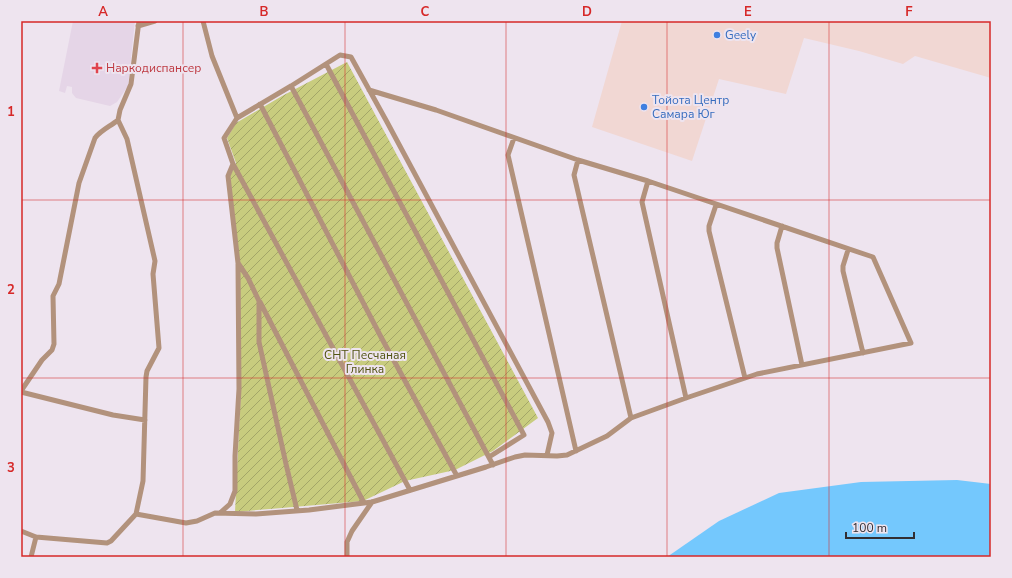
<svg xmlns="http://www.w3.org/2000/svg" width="1012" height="578" viewBox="0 0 1012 578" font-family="'Nunito Sans',sans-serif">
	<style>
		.commercial { fill: #f1d7d3 }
		.built { fill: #e5d5e7 }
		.garden { fill: url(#garden-furrows) }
		.water { fill: #74c8fd }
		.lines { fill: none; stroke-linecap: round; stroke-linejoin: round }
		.street { stroke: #b2927c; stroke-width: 5 }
		.grid { fill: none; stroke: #d62828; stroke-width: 1; stroke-opacity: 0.55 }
		.shop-dot { fill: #3f7fe0; stroke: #eee4ef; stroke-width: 1.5 }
		.health-dot { fill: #e0444e; stroke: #eee4ef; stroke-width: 1.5 }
		.labels { text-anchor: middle; stroke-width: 4; stroke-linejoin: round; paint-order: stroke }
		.shop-label { font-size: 12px; fill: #366cbe; stroke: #eee4ef; text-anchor: start }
		.health-label { font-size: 12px; fill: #be3a42; stroke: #eee4ef; text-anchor: start }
		.park-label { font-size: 12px; fill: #515311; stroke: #eee4ef }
		.neatline { fill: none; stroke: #d62828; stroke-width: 1.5 }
		.grid-label { font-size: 13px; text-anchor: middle; font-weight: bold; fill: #d62828 }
	</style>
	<defs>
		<pattern id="garden-furrows" width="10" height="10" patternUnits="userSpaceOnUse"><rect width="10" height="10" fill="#c8cc7e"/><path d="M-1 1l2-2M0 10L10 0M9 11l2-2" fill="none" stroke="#a3a668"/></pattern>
	</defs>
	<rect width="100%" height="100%" fill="#eee4ef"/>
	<path class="commercial" d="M622,21H991V78L915,56L903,64L859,51L804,38L786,94L719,79L692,161L592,127Z"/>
	<path class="built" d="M73,21H135L128,86L117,102L110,106L76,98L72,93V87L67,86L65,93L59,91Z"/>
	<path class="garden" d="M347,62L538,418L493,451L455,470L405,481L363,501L235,512L241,388L239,262L230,176L236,163L227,138L236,123L282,96Z"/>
	<path class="water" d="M957,480L991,484V557H667L719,521L779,493L861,482Z"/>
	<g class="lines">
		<path class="street" d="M203,21L212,56L237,118
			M138,26L155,21
			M326,64L524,435L489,457
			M291,86L493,465
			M260,104L381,337L457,476
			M514,138L508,155L576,451
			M578,160L574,175L631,418
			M233,164L410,490
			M648,181L642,202L686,398
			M716,205L709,226V231L745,378
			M782,226L777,243V248L802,365
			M848,250L843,266V271L863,353
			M260,302L364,503
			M21,391L42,360L52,350L54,344L53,296L59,284L79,183L95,138C101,130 111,126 118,120
			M21,392L113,415L145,420
			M297,510L286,464L259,342V301L248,278L238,263L228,176L233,164L224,138L237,118L291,86L340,55L351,57L387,122L548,422L552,433L547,455
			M220,513L230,504L235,491V456L239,389L238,264
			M136,514L186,523L197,521L215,513L256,514L309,510L372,502L486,467L515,457L525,455L557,456L567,455L607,436L631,418L686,398L757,374L911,343L873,257L648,181L578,160L436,110L369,90
			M21,531L36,537L107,543L111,541L136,514L143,481L146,377L147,371L159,348L153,274L155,261L127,139L118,120L120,110L131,84L139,21
			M31,557L36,537
			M347,557V542L352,531L372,502"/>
	</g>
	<path class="grid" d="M183,21V557M345,21V557M506,21V557M667,21V557M829,21V557M21,200H991M21,378H991"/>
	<g class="shop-dot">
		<circle cx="717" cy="35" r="4"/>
		<circle cx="644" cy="107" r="4"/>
	</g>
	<path class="health-dot" d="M95 62h4v4h4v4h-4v4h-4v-4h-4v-4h4z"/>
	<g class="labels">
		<g class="shop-label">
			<text x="725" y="39">Geely</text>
			<text x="652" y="104">Тойота Центр<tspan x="652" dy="14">Самара Юг</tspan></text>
		</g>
		<g class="health-label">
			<text x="106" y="72">Наркодиспансер</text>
		</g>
		<g class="park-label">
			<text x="365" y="359">СНТ Песчаная<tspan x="365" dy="14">Глинка</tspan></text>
		</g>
	</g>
	<rect width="1012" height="578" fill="none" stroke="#eee4ef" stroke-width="44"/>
	<path d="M846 532v6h68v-6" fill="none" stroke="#312e32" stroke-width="2"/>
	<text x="852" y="532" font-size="12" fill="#312e32" stroke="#eee4ef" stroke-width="3" paint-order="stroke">100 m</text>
	<rect x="22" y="22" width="968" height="534" class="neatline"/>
	<g class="grid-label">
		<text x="103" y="16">A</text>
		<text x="264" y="16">B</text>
		<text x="425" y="16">C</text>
		<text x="587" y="16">D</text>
		<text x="748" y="16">E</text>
		<text x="909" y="16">F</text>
		<text x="11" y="116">1</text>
		<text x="11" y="294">2</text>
		<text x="11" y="472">3</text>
	</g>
</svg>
